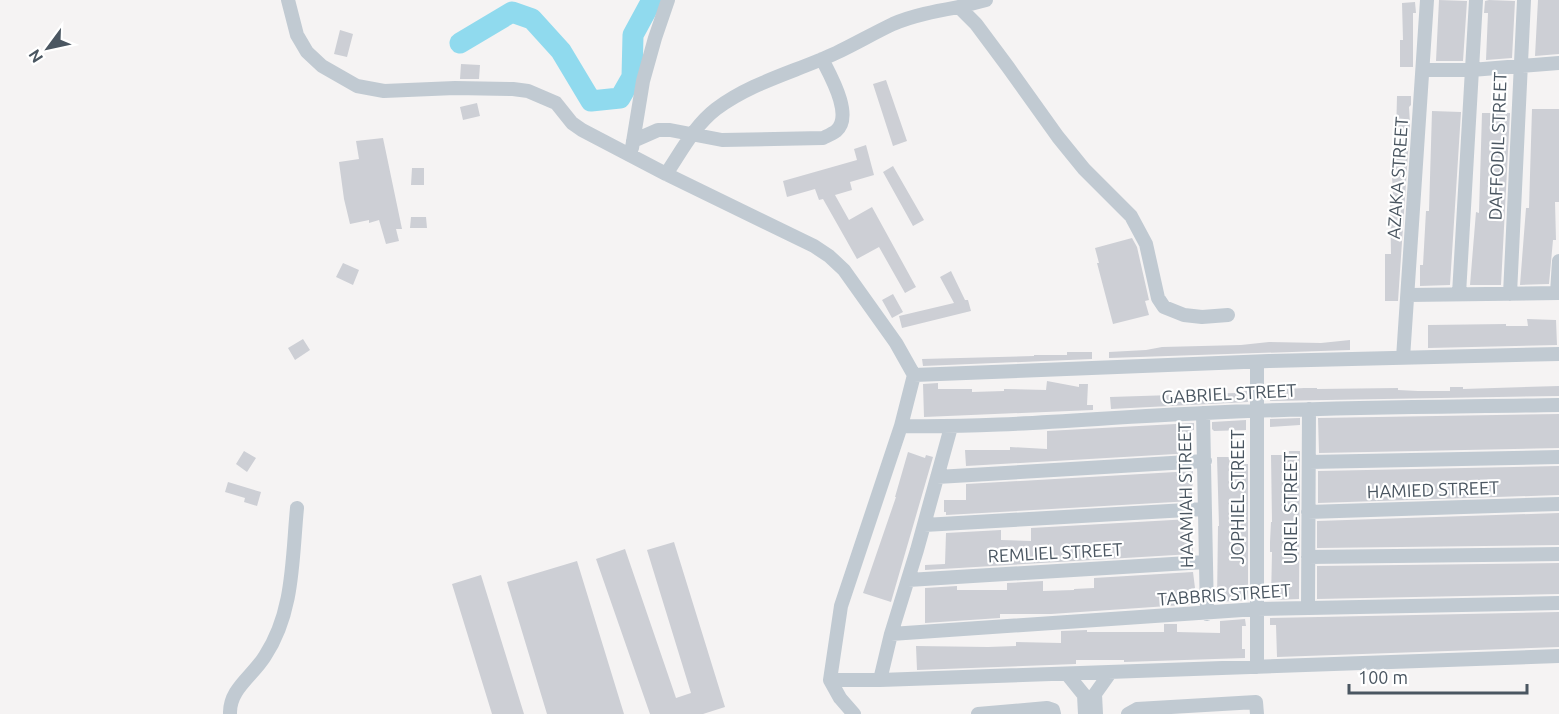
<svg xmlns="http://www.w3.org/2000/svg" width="1559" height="714" viewBox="0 0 1559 714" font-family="Ubuntu,sans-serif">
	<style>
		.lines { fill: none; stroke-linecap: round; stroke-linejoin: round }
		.river { stroke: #90daee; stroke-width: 21 }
		.building { fill: #cdcfd5 }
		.minor { stroke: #c1cad2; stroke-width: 14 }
		.labels { text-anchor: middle; stroke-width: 4.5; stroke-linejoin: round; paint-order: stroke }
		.street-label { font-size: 18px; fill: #4a5661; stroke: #fff }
	</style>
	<rect width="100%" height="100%" fill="#f5f3f3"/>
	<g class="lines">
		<path class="river" d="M460,43L512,12L532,19L561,51L591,101L620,98L632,77L633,35L652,0"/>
	</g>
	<path class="building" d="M1439,0L1467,1L1463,61H1436Z
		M1489,0L1515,1L1512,58L1486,60L1488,13H1484L1485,1Z
		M1538,0H1559V54L1535,56Z
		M1415,2L1416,13H1413V67H1400V40H1403L1402,3Z
		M340,30L353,34L347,57L334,54Z
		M461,64L480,65L479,79H460Z
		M886,80L907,141L893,146L873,84Z
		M1397,96H1411V105L1409,107L1410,124L1398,301H1385V254H1391L1390,195H1393L1392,176H1395Z
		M477,103L480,116L463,120L460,107Z
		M1532,109H1559V202H1555L1556,240H1553L1549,284L1520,285L1526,208H1529Z
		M1432,111L1461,112L1450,285L1420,286V265H1423L1426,211H1429Z
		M1482,113H1510L1501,285H1470L1476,212L1479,213Z
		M383,138L402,229H396L399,241L386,244L379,220L369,223V220L350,224L344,199L339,162L359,159L356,141Z
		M866,145L874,175L850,182L852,190L835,195L849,220L872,207L916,287L905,293L879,247L857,259L823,199L819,200L815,189L787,197L783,181L857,160L854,149Z
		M893,166L924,220L913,226L883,172Z
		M412,168H424V185H411Z
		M411,217H426L427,228H410Z
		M1132,238L1137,247L1149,300L1145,301L1149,315L1113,324L1097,263H1099L1095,248Z
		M343,263L359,270L353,285L336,277Z
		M951,271L965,300H968L971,311L902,328L899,316L954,303L940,277Z
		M893,294L903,312L892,318L882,300Z
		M1527,319L1556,320L1557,345L1428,348V325L1506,324V326H1528Z
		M303,339L310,350L295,360L288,348Z
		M1350,340V350L1109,358V352L1146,350L1162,347L1241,345L1269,342L1321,343Z
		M1067,352H1092V359L923,366L922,359L1034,356V355H1067Z
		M1047,381L1079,387V384H1088L1087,405H1093V410L924,417L923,384L938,383V389H972V392L1004,391V389L1046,390Z
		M1559,386V396L1270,401V390L1304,388H1317V389L1398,388V390L1418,391H1450V387H1463V389Z
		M1235,391H1247L1248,402L1111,409L1110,397L1235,393Z
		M1559,414V448L1319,453L1318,418Z
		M1300,418V425L1270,427V419Z
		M1246,420V430L1214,431L1212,429V422Z
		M1194,423V430H1192L1193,453L966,466L965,450H1010V447L1047,449V431Z
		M244,451L256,458L247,472L236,464Z
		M1289,451H1300L1299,599L1271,600L1272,552H1270V542L1271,522H1272L1271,455H1289Z
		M908,452L925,458L926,455L933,457L891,602L863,593L896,497H895Z
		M1217,457H1229L1230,464H1248V600L1217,602L1218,526H1219Z
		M1559,466V495L1318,503V471Z
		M1193,471L1192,501L946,515V512H944V500H966V484Z
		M228,482L261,492L257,506L244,502L245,498L225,492Z
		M1559,513V545L1317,548V521Z
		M1190,519L1191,541H1194L1192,554L925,570V565L945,564L946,533L1001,530V540L1031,541V528Z
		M674,542L725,707L703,714H650L596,559L625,549L676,698L691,693L647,550Z
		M577,561L624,714H547L507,582Z
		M1559,563V594L1317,599V566Z
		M1193,572L1197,604L1051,614H1000V618L925,623V588L957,586V590H1007V583L1043,581V591L1074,590V589L1094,588V578Z
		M481,575L524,714H492L452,584Z
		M1559,612V647L1277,657L1276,625H1270V618Z
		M1245,619L1246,626H1242V649H1245V658L1124,662V660H1076V664L917,670L916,646L988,647L1016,646V642L1061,643V631L1087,630V632H1164V624H1177V632L1220,633V621Z"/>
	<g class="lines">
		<path class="minor" d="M288,0L297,35L307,52L322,66L357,86L384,91L455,88L513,89L528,91L556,103L572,123L582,130L666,174L814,246L829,256L844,270L896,343L914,375L901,426L841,606L830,680L840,698L854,714
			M959,7L986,0
			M1423,70H1471L1559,63
			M633,141L658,130H670L722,140L823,138C827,136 832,134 836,131C854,116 830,75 822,59
			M632,148L643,81L655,38L668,0
			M666,174C681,152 694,126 716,109C752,82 795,72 836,53C855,44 874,33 893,24C914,15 937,11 959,7L976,24L1008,67L1058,137L1084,169L1131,216L1146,244L1158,298L1164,307L1184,315L1202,317L1228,315
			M1557,293L1559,261
			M1459,294L1476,0
			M1510,294L1524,0
			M1408,295L1559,293
			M1403,358L1427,0
			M914,375L1269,361L1559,354
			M1203,413L1207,614
			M901,426C1002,428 1103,417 1205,413C1323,407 1441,407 1559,405
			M951,427L917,550L891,634L880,680L1559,656
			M1309,462L1559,457
			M937,477L1205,461
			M1308,512L1559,504
			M924,525L1204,509
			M1308,557L1559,554
			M908,580L1205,562
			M1308,608L1309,409
			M891,634L1257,609L1559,603
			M1257,667V362
			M1067,674L1084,695L1085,714
			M830,680H880
			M230,714C229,689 253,676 265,656C294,612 292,559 297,508
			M978,714L1047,708L1053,710L1054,714
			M1096,714L1095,694L1110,673
			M1128,714L1137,709L1256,702L1257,714"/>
	</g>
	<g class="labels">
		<g class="street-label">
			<text transform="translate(1498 146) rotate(-88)" y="6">DAFFODIL STREET</text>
			<text transform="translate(1398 178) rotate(-86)" y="6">AZAKA STREET</text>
			<text transform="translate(1229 394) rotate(-3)" y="6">GABRIEL STREET</text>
			<text transform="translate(1433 490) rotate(-2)" y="6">HAMIED STREET</text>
			<text transform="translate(1186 495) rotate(-91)" y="6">HAAMIAH STREET</text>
			<text transform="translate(1238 497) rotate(-90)" y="6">JOPHIEL STREET</text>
			<text transform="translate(1291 508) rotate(-90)" y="6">URIEL STREET</text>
			<text transform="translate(1055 553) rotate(-3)" y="6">REMLIEL STREET</text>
			<text transform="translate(1224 595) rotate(-4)" y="6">TABBRIS STREET</text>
		</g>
	</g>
	<g transform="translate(48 48) rotate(237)" stroke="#ffffff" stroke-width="4.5" paint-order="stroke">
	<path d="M0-4.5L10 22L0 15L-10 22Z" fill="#4a5661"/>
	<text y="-9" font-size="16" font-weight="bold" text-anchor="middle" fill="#4a5661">N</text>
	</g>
	<path d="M1349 684v9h178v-9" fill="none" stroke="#4a5661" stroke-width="3"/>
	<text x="1358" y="684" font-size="18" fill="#4a5661" stroke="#ffffff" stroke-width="4.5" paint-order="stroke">100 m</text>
</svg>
